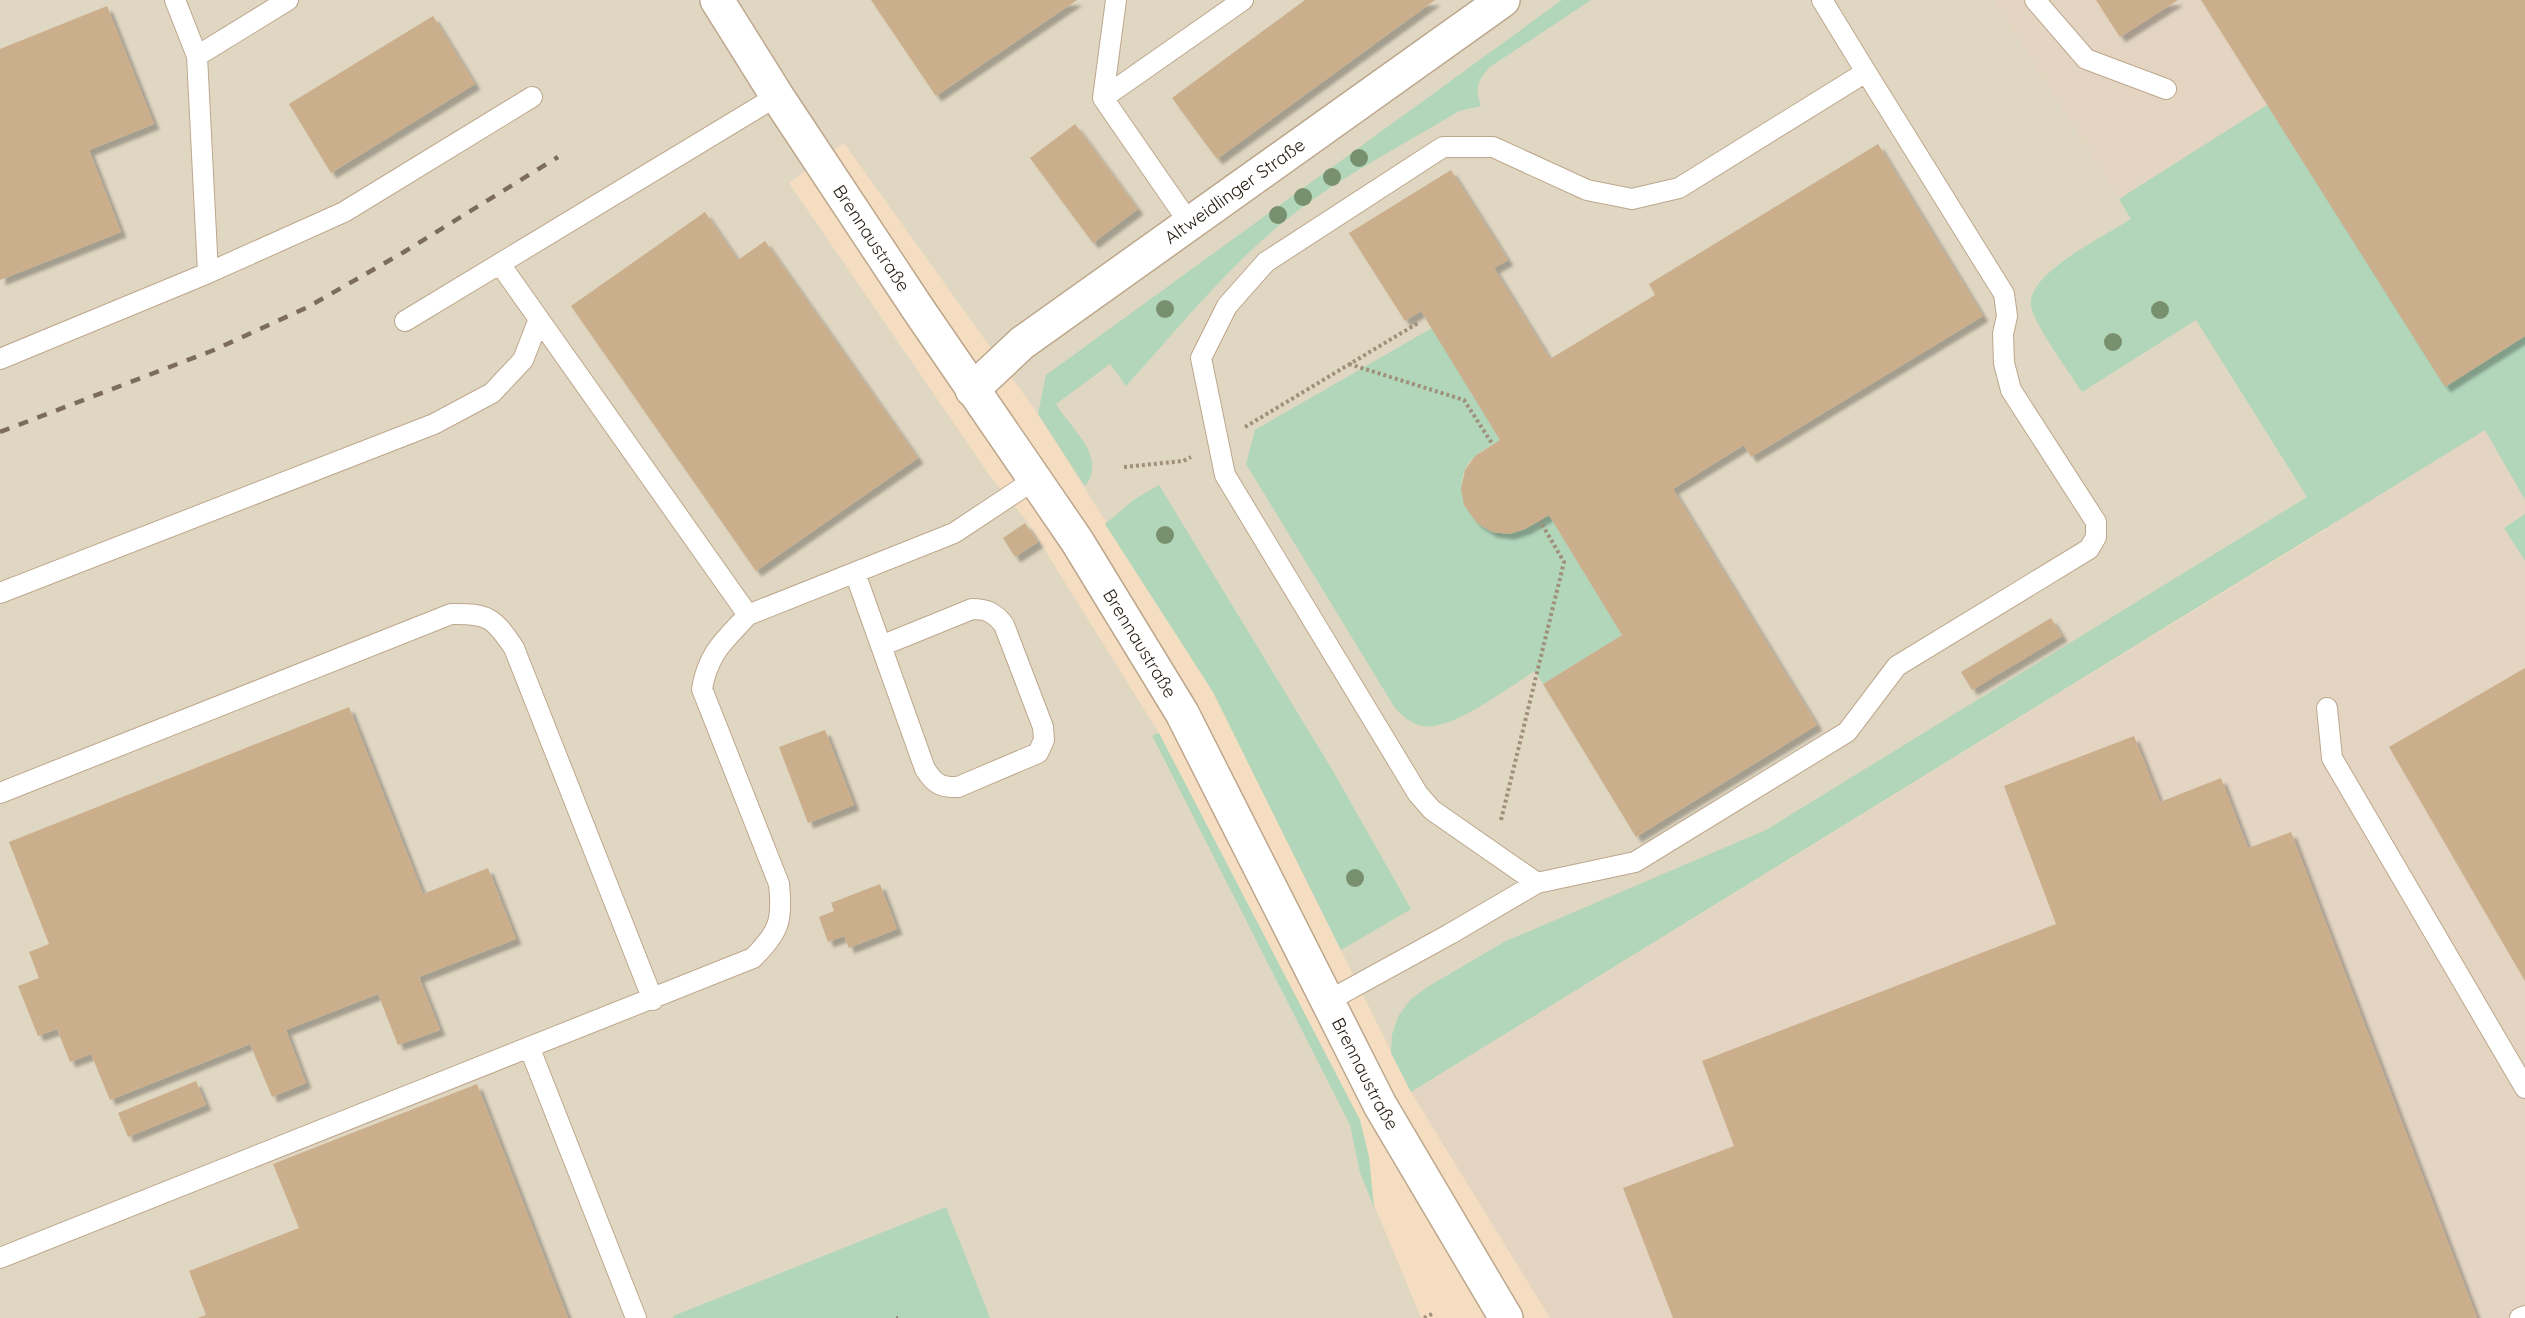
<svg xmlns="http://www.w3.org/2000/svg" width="2525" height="1318" viewBox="0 0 2525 1318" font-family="Quicksand,sans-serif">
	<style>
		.commercial { fill: #e4d5c2 }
		.industrial { fill: #e0d7c2 }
		.green { fill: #b1d6ba }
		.building { fill: #cbae8b; filter: url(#shadow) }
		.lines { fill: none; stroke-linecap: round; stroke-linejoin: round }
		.lane-casing { stroke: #bda78c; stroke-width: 22 }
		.street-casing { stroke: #bda78c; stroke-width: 36 }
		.path { stroke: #a08f7a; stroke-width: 4; stroke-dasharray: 3 3; stroke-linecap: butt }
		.lane { stroke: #fff; stroke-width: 20 }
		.street { stroke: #fff; stroke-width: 33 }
		.rail { stroke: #7c6d5b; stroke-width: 4.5; stroke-dasharray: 10 10; stroke-linecap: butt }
		.tree { fill: #79906f }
		.labels { text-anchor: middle; stroke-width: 6; stroke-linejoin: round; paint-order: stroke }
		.street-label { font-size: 18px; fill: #241c11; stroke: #feebd4 }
	</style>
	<defs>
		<filter id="shadow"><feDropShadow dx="5.5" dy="5.5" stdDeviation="1.5" flood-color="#0004"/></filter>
	</defs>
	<rect width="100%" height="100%" fill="#f5ddc1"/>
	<path class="commercial" d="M1994,0H2525V1318H1550L1411,1092L2327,529Z"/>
	<path class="industrial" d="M0,0H1994L2327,528L1411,1092L1213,692L1038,414L844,143L789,183L990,476L1026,520L1159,733L1152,737L1350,1125L1361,1173L1421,1318H0Z"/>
	<path class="green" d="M1562,0H1591L1490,67C1478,80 1474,88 1481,106L1459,111C1400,147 1335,179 1281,224C1224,271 1176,331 1126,386L1110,364L1056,404C1071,429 1108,457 1085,486L1038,414L1046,375Z
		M2267,105L2446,386L2525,336V500L2485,430L1411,1092L1391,1053L1392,1035L1399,1015L1411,999L1429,986L1504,942L1766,830L2307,497L2196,320L2082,392C2071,374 2033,324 2031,305C2027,273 2107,235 2131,219L2119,199Z
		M1432,328L1500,440C1487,448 1471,455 1465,470C1452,500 1478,538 1511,533C1525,531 1537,522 1549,515L1622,635L1543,684L1535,671C1508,687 1453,731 1422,726C1410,723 1403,716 1395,708L1246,464L1255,430Z
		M1159,485L1333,771L1411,909L1341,950L1213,692L1105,524L1135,499Z
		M2525,514V561L2504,528Z
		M1159,733L1360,1120L1369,1157L1374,1207L1360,1173L1350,1125L1152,736Z
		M946,1207L990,1318H674L673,1316Z"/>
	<path class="building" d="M871,0H1077L936,96Z
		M1305,0H1435L1217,159L1172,98Z
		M2096,0H2178L2120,37Z
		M2201,0H2525V336L2445,387Z
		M107,6L154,124L89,150L121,232L0,280V49Z
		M433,16L475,84L331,173L289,104Z
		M1075,124L1138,209L1093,243L1030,158Z
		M1878,144L1983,316L1751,457L1744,445L1673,489L1817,725L1636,837L1543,684L1622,635L1549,515L1525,529L1509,534L1492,532L1476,522L1464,505L1461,489L1465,470L1475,456L1500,440L1421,311L1405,321L1349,233L1451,170L1508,260L1494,268L1550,359L1655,295L1649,284Z
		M705,212L738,260L765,241L918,458L756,571L571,306Z
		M1025,523L1038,542L1015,557L1003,538Z
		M2051,618L2062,636L1972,690L1961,672Z
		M2525,668V981L2389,747Z
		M349,707L423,894L488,868L516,939L419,977L440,1030L398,1045L378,994L286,1030L306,1083L272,1097L250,1044L110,1100L91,1054L70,1062L57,1029L38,1036L18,986L39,978L29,952L49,944L9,842Z
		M825,730L854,805L808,823L779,747Z
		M2134,736L2160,802L2221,778L2248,848L2291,832L2477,1318H1673L1623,1188L1734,1146L1702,1061L2056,924L2004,786Z
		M880,884L897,929L849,948L844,936L828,942L819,917L834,911L831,903Z
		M196,1081L206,1105L128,1137L118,1113Z
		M477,1084L568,1318H197L206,1315L189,1271L299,1228L273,1164Z"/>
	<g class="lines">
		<defs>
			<path id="lane" d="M175,0L197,56L288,0
				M1116,0L1103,98L1190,224
				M2035,0L2086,59L2166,89
				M1103,98L1243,0
				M500,264L748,615L954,533L1034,480
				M208,273L344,212L532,97
				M405,321L777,96
				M0,359L208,273L197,56
				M855,573L925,769C934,783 940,788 958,787L1038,753L1044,740L1043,727L1004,625C995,613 987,609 972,609L881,646
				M0,593L434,424L492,393L523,360L539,319
				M2327,708L2332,758L2525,1088
				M0,793L451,614C488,613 494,618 514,648L653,1000
				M1537,883L1432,810L1418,794L1225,475L1201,358L1227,306L1266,262L1443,147H1493L1587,190L1632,199L1679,188L1866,72L1822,0
				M1328,1001L1450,934L1537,883L1635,862L1847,732L1897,666L2089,549L2096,537V522L2011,390L2004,363L2003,334L2007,316L2004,294L1866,72
				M530,1049L636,1318
				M0,1258L753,958C779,932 783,921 779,884L702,689C708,653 724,641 748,615
				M2520,1318L2525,1316"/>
			<g id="street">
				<path id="s1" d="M717,0L777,96L918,309L1077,541L1182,713L1380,1105L1506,1318"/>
				<path id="s2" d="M972,390L1022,343L1503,0"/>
			</g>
		</defs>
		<use href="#lane" class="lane-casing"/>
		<use href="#street" class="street-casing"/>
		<path class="path" d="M1349,364L1464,400L1493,445
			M1245,427L1418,323
			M1124,467L1183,461L1191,457
			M1501,820L1564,562L1540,521
			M896,1318H898
			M1424,1318L1432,1314"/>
		<use href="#lane" class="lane"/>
		<use href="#street" class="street"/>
		<path class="rail" d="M0,432L214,350L308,307L404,252L558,157"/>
	</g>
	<g class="tree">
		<circle cx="1359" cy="158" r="9"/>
		<circle cx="1332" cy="177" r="9"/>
		<circle cx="1303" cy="197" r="9"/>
		<circle cx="1278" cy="215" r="9"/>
		<circle cx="1165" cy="309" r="9"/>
		<circle cx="2160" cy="310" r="9"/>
		<circle cx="2113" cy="342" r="9"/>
		<circle cx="1165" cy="535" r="9"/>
		<circle cx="1355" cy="878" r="9"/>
	</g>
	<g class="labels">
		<g class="street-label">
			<text dy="6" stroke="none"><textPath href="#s2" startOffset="330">Altweidlinger Straße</textPath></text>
			<text dy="6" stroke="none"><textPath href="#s1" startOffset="284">Brennaustraße</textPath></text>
			<text dy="6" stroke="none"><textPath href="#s1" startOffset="770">Brennaustraße</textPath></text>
			<text dy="6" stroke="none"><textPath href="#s1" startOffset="1256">Brennaustraße</textPath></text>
		</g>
	</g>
</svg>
